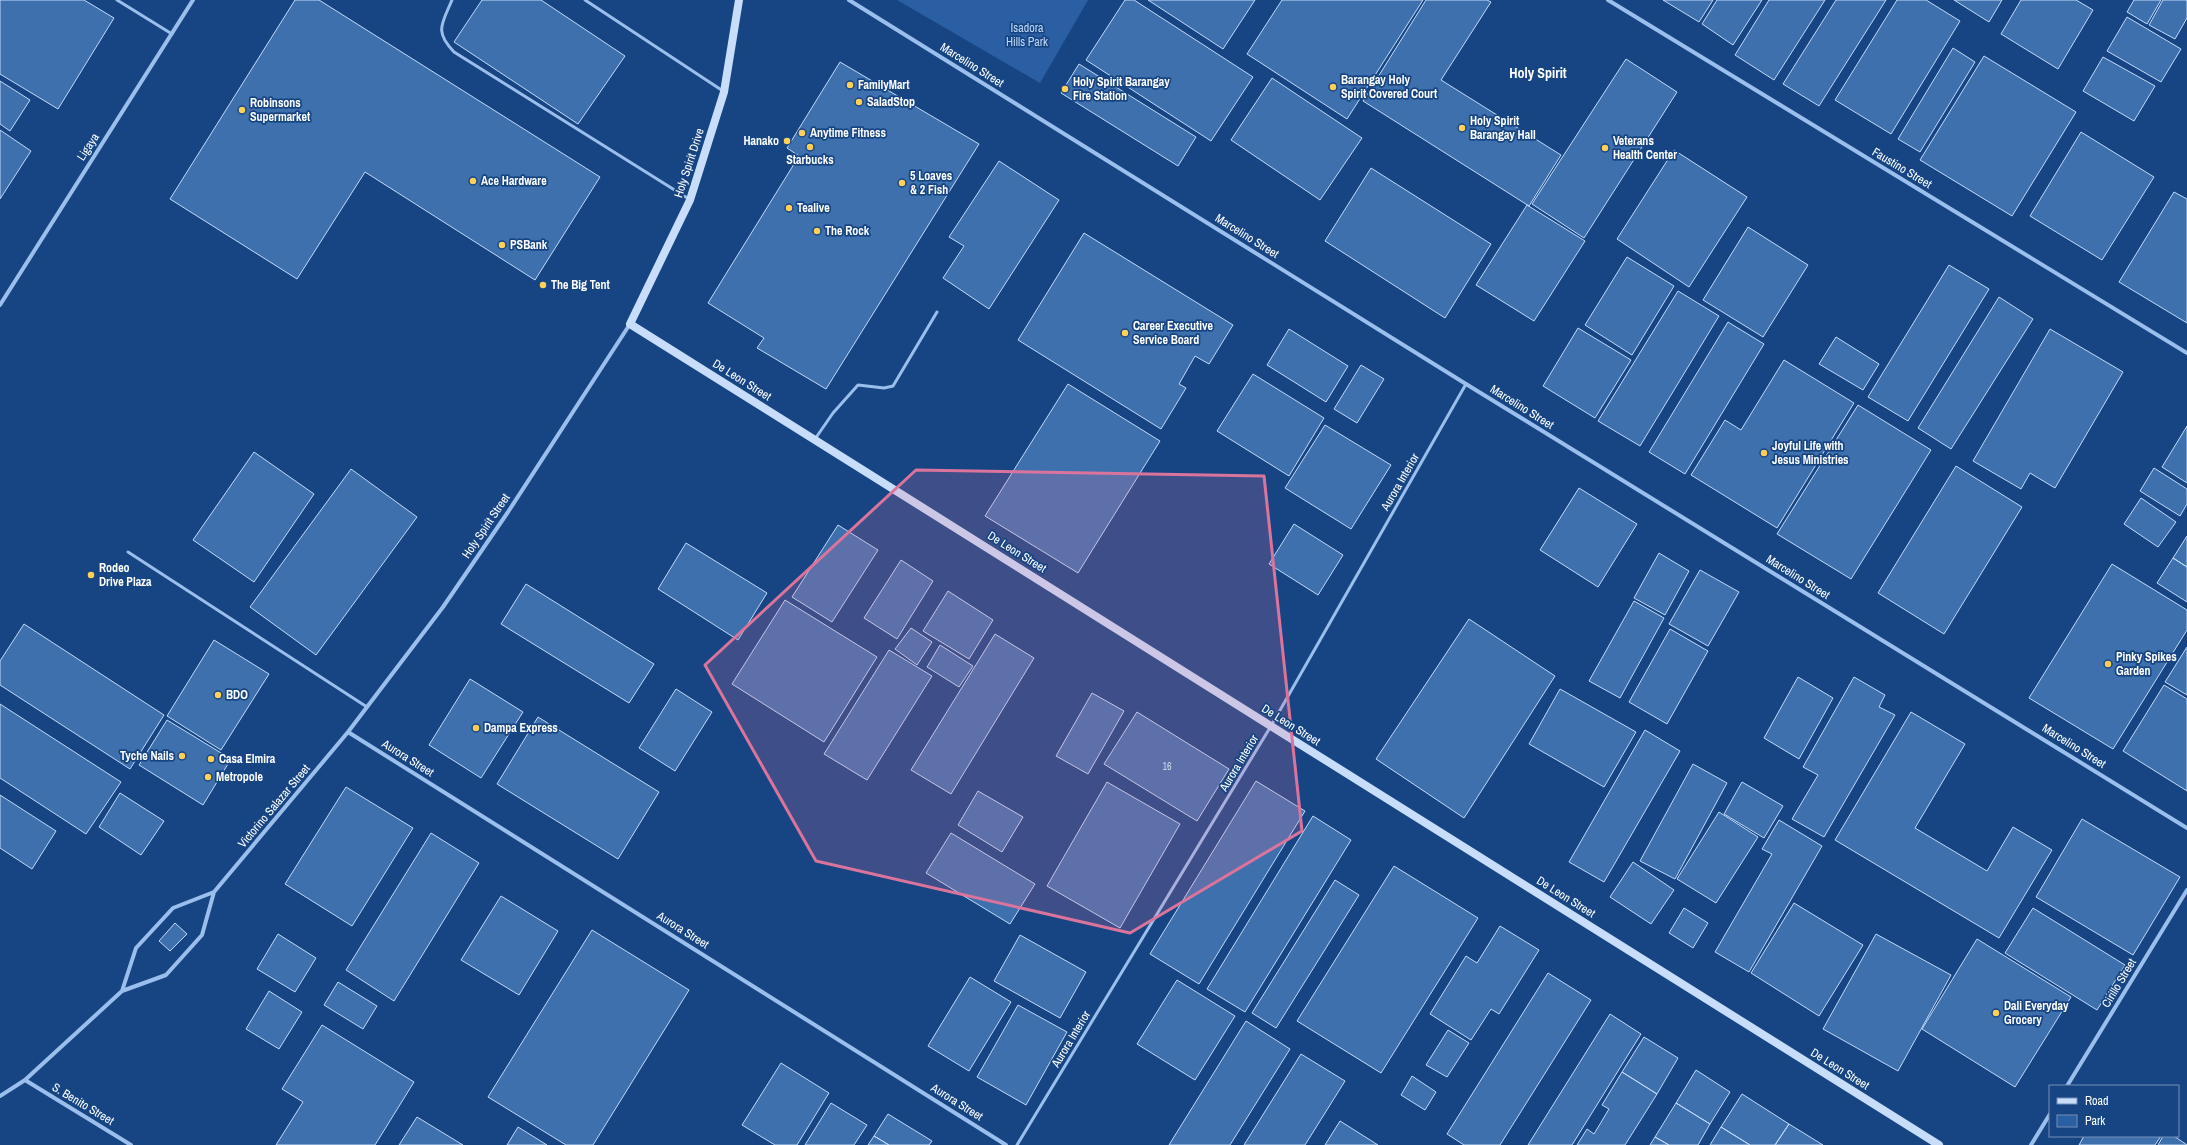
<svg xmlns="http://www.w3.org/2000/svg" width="2187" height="1145" viewBox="0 0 2187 1145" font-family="'Archivo Narrow',sans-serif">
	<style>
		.green { fill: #2a5fa3 }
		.building { fill: #3f70ae; stroke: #c1daf9 }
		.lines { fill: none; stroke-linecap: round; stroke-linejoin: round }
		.lane { stroke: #9bbfed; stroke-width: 3 }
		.street { stroke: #9bbfed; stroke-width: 4 }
		.secondary { stroke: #c8ddf9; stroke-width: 8 }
		.marked { fill: #da749d; fill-opacity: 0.2; stroke: #da749d; stroke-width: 3; stroke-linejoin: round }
		.poi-dot { fill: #ffd057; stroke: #174584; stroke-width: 1.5 }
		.labels { text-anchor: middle; stroke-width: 3.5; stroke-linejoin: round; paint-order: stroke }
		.number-label { font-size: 10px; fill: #cfdbeb }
		.park-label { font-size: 12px; fill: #c1daf9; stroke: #174584 }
		.street-label { font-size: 12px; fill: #fff; stroke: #174584 }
		.poi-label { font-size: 12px; font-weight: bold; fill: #fff; stroke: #174584; text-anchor: start }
		.quarter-label { font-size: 14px; font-weight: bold; fill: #fff; stroke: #174584 }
	</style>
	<rect width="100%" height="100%" fill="#174584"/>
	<path class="green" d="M897,0H1088L1040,83Z"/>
	<path class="building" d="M0,0H84L114,18L58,109L0,74Z
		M295,0H319L600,177L535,280L365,172L297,279L170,199Z
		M482,0H541L625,56L578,124L454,42Z
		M1125,0H1134L1253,77L1211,141L1086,60Z
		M1148,0H1255L1223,49Z
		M1282,0H1423L1347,119L1247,54Z
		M1426,0H1487L1491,2L1441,80L1561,155L1529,206L1363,101Z
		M1663,0H1713L1699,22Z
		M1717,0H1762L1733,45L1702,24Z
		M1769,0H1825L1774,80L1735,55Z
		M1836,0H1886L1819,106L1783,84Z
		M1897,0H1926L1960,21L1891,134L1835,100Z
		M1954,0H2002L1989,22Z
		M2021,0H2076L2093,10L2058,69L2001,34Z
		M2134,0H2161L2147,24L2127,12Z
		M2163,0H2187V18L2175,39L2149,25Z
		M2127,17L2181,49L2161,82L2107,51Z
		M1953,48L1975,62L1920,152L1898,139Z
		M1984,56L2076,112L2012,216L1920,160Z
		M2103,57L2155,86L2134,121L2083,91Z
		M1626,59L1677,92L1584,238L1532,204Z
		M840,62L979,144L826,389L757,348L764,338L708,303L799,156L787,148Z
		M1079,64L1196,137L1178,166L1061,93Z
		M1272,78L1362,138L1320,200L1231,140Z
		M0,81L30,100L10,131L0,124Z
		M0,130L31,151L0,199Z
		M2081,132L2154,177L2102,260L2030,216Z
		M1674,150L1747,197L1689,287L1617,239Z
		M999,161L1059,200L989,309L943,278L964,246L949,237Z
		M1371,168L1491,244L1445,318L1325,241Z
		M2174,192L2187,199V323L2119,282Z
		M1527,205L1585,241L1534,321L1476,285Z
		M1748,227L1808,265L1763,337L1703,300Z
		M1084,233L1233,325L1209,364L1195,356L1179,384L1186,388L1161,429L1018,340Z
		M1627,257L1674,286L1632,355L1585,325Z
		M1949,265L1989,289L1908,421L1868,397Z
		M1678,291L1719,316L1640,446L1598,421Z
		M1999,297L2033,319L1951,449L1918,428Z
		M1728,322L1764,344L1685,474L1649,452Z
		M1578,328L1631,360L1595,418L1543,386Z
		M1289,329L1348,366L1326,402L1267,365Z
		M2050,329L2123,372L2055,488L2030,473L2021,489L1973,461Z
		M1836,337L1879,364L1863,390L1819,364Z
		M1784,360L1854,403L1777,528L1691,475L1725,420L1741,430Z
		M1361,365L1384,379L1357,423L1334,409Z
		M1253,374L1324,418L1289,476L1217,431Z
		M1068,384L1160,441L1078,573L985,516Z
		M1858,405L1931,450L1851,579L1777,534Z
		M1325,425L1391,465L1351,529L1285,488Z
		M2187,426V483L2162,467Z
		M254,452L314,494L254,582L193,540Z
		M1956,466L2022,507L1944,634L1878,593Z
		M2154,468L2187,489V504L2180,516L2140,491Z
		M351,469L417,517L316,655L250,607Z
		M1579,488L1637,524L1598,587L1540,550Z
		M2141,498L2176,522L2158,547L2124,524Z
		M1294,524L1343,555L1318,595L1269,564Z
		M838,525L878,550L832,622L792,597Z
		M2187,536V567L2173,558Z
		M686,543L767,593L738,640L658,589Z
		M1659,553L1689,571L1665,615L1634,598Z
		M2173,558L2187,567V602L2157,583Z
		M901,560L933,581L897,639L864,618Z
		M2112,564L2187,610V630L2113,749L2029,698Z
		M1700,570L1739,592L1708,646L1669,624Z
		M526,584L654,664L629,703L501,624Z
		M948,591L993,620L969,659L923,631Z
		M785,600L877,657L824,742L732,684Z
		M1634,601L1664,618L1620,698L1589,681Z
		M1469,619L1555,676L1464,818L1376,759Z
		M24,624L164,715L130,769L0,685V661Z
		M911,628L932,642L917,665L895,649Z
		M1670,629L1708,651L1667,724L1629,702Z
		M995,634L1034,658L951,794L911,770Z
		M214,640L269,674L221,750L167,716Z
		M940,645L973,666L959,687L927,667Z
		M2187,647V695L2165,682Z
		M889,650L932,676L867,780L824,754Z
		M1798,677L1833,698L1799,759L1764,738Z
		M1854,677L1885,695L1879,707L1895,715L1824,837L1792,819L1818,775L1803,767Z
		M470,679L523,712L481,778L429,745Z
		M2164,685L2187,699V791L2123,751Z
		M676,689L712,712L675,771L639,748Z
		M1560,689L1636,732L1604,787L1529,744Z
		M1092,693L1124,711L1088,774L1056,756Z
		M0,704L121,782L86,834L0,778Z
		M1137,712L1229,769L1197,821L1104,764Z
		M1911,712L1965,744L1915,828L1987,871L2013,827L2052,850L1999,938L1835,840Z
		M538,717L659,792L618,859L497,784Z
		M167,720L231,759L203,805L139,765Z
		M1645,730L1680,751L1604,882L1569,862Z
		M1693,764L1727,783L1675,879L1640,861Z
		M1256,781L1305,811L1199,984L1150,954Z
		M1107,782L1180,824L1120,928L1047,886Z
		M1742,782L1783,806L1764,838L1724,814Z
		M346,787L413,828L352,926L285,884Z
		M978,791L1023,817L1002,852L958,825Z
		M120,793L164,821L141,855L99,827Z
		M0,795L56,831L32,869L0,848Z
		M1719,812L1758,837L1716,903L1677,879Z
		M1313,816L1351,840L1245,1012L1207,989Z
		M2082,819L2180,877L2133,955L2036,897Z
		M1779,820L1822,846L1749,972L1715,952L1772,854L1762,849Z
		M431,833L479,863L394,1001L346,970Z
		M951,833L1035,884L1010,924L926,873Z
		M1633,862L1674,890L1651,924L1610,897Z
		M1394,866L1478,918L1381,1073L1297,1021Z
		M1335,880L1359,895L1276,1028L1252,1013Z
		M501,896L558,931L519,995L461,960Z
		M1794,903L1863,945L1819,1016L1751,973Z
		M1684,908L1708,923L1693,948L1669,933Z
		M2033,908L2125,965L2097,1010L2005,953Z
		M175,923L187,934L170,951L159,941Z
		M1500,926L1539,950L1499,1014L1491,1009L1471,1040L1430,1014L1466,956L1477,963Z
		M592,930L689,990L593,1145H566L488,1097Z
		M278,934L316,958L295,992L257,969Z
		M1876,934L1951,975L1898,1071L1823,1029Z
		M1020,935L1086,972L1060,1018L994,981Z
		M1977,939L2071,997L2015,1087L1922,1029Z
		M1548,973L1591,1000L1500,1145H1464L1447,1134Z
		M970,977L1011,1002L969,1071L928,1046Z
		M1177,980L1235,1016L1195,1080L1137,1044Z
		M338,982L377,1006L363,1029L324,1005Z
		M269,991L302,1012L279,1049L246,1029Z
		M1018,1005L1067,1032L1026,1105L977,1077Z
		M1610,1014L1641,1034L1572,1145H1528Z
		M1246,1021L1290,1049L1230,1145H1169Z
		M322,1025L414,1082L375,1145H276L303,1102L282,1089Z
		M1448,1030L1469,1043L1447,1077L1426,1065Z
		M1644,1037L1678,1058L1657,1094L1622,1072Z
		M1301,1054L1345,1081L1305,1145H1244Z
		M781,1063L829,1093L797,1145H775L742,1125Z
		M1696,1070L1730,1092L1710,1124L1676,1103Z
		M1622,1072L1657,1094L1625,1145H1577L1587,1129L1594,1134L1609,1109L1602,1105Z
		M1412,1076L1436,1092L1425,1110L1401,1095Z
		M1742,1094L1789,1124L1775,1145H1750L1721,1127Z
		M831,1103L867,1125L854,1145H805Z
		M1676,1103L1710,1124L1698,1145H1669L1655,1137Z
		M888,1114L932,1141L929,1145H889L874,1136Z
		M417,1117L463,1145H399Z
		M1340,1121L1378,1145H1325Z
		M1789,1124L1823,1145H1775Z
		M518,1127L547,1145H507Z
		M1721,1127L1750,1145H1710Z
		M874,1136L889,1145H868Z
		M2084,1136H2161L2155,1145H2079Z
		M2163,1136H2174L2187,1145H2158Z
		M1655,1137L1669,1145H1650Z"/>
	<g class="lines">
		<path class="lane" d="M117,0L172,34
			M452,0C442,24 434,31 454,52L689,199
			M585,0L723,91
			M815,439L833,413L858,385L884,388L893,386L937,312
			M128,552L367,707
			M1017,1145L1271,726L1466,384"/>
		<path class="street" d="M849,0L1466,384L2187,828
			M1608,0L2187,353
			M0,305L193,0
			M348,732L1006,1145
			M122,991L136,948L173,908L214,892
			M25,1080L131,1145
			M2067,1086L2187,890
			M0,1096L25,1080L122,991L166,975L202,935L214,892L348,732L443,607L508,512L630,324
			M2031,1145L2050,1114"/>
		<path class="secondary" d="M739,0L724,92L690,200L630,324L1939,1145"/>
	</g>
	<path class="marked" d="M916,470L1264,476L1302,831L1130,933L816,861L705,665Z"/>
	<g class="poi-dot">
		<circle cx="850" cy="85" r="4"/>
		<circle cx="1333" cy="87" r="4"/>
		<circle cx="1065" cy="89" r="4"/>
		<circle cx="859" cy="102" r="4"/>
		<circle cx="242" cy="110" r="4"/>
		<circle cx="1462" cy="128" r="4"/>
		<circle cx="802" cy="133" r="4"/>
		<circle cx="787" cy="141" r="4"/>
		<circle cx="810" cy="147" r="4"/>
		<circle cx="1605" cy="148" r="4"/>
		<circle cx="473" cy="181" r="4"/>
		<circle cx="902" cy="183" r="4"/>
		<circle cx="789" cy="208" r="4"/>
		<circle cx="817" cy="231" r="4"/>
		<circle cx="502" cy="245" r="4"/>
		<circle cx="543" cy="285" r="4"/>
		<circle cx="1125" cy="333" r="4"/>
		<circle cx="1764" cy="453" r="4"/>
		<circle cx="91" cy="575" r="4"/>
		<circle cx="2108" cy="664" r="4"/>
		<circle cx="218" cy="695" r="4"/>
		<circle cx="476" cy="728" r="4"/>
		<circle cx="182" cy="756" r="4"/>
		<circle cx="211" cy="759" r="4"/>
		<circle cx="208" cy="777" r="4"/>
		<circle cx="1996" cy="1013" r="4"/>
	</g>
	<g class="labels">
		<g class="number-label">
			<text x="1167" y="770">16</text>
		</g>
		<g class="park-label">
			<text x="1027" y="32">Isadora<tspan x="1027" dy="14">Hills Park</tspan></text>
		</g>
		<g class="street-label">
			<text transform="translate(972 65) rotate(32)" y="4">Marcelino Street</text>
			<text transform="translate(88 147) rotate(-57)" y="4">Ligaya</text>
			<text transform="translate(689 163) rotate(-72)" y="4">Holy Spirit Drive</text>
			<text transform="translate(1902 168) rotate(31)" y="4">Faustino Street</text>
			<text transform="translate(1247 236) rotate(32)" y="4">Marcelino Street</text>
			<text transform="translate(742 380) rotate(32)" y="4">De Leon Street</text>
			<text transform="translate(1522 407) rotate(32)" y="4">Marcelino Street</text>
			<text transform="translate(1400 482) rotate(-60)" y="4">Aurora Interior</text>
			<text transform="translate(486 526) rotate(-56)" y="4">Holy Spirit Street</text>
			<text transform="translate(1017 552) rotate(32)" y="4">De Leon Street</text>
			<text transform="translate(1798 577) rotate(32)" y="4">Marcelino Street</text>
			<text transform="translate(1291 725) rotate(32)" y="4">De Leon Street</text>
			<text transform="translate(2074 746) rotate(32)" y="4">Marcelino Street</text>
			<text transform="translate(408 758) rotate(32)" y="4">Aurora Street</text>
			<text transform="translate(1239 763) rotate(-59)" y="4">Aurora Interior</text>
			<text transform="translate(274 806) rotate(-50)" y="4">Victorino Salazar Street</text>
			<text transform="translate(1566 897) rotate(32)" y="4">De Leon Street</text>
			<text transform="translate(683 930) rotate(32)" y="4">Aurora Street</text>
			<text transform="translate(2119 983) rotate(-59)" y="4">Cirillo Street</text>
			<text transform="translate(1071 1039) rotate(-59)" y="4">Aurora Interior</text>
			<text transform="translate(1840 1069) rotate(32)" y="4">De Leon Street</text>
			<text transform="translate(957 1102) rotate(32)" y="4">Aurora Street</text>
			<text transform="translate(83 1104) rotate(31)" y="4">S. Benito Street</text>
		</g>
		<g class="poi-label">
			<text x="1341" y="84">Barangay Holy<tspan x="1341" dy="14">Spirit Covered Court</tspan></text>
			<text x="1073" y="86">Holy Spirit Barangay<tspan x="1073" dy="14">Fire Station</tspan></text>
			<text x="858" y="89">FamilyMart</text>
			<text x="867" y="106">SaladStop</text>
			<text x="250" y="107">Robinsons<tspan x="250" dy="14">Supermarket</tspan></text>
			<text x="1470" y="125">Holy Spirit<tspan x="1470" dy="14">Barangay Hall</tspan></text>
			<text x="810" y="137">Anytime Fitness</text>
			<text x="779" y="145" text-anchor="end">Hanako</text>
			<text x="1613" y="145">Veterans<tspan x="1613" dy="14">Health Center</tspan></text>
			<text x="810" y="164" text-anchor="middle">Starbucks</text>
			<text x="910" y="180">5 Loaves<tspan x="910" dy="14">&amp; 2 Fish</tspan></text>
			<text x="481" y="185">Ace Hardware</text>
			<text x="797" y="212">Tealive</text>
			<text x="825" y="235">The Rock</text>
			<text x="510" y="249">PSBank</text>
			<text x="551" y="289">The Big Tent</text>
			<text x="1133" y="330">Career Executive<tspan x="1133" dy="14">Service Board</tspan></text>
			<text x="1772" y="450">Joyful Life with<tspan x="1772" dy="14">Jesus Ministries</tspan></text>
			<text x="99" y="572">Rodeo<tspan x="99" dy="14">Drive Plaza</tspan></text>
			<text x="2116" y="661">Pinky Spikes<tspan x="2116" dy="14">Garden</tspan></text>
			<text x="226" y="699">BDO</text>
			<text x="484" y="732">Dampa Express</text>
			<text x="174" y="760" text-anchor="end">Tyche Nails</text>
			<text x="219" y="763">Casa Elmira</text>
			<text x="216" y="781">Metropole</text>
			<text x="2004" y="1010">Dali Everyday<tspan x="2004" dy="14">Grocery</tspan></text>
		</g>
		<g class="quarter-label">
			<text x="1538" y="78">Holy Spirit</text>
		</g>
	</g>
	<rect x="2049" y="1085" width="130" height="52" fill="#174584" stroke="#748fb5"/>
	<rect x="2057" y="1098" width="20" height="6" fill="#c8ddf9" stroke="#748fb5"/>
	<text x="2085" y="1105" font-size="12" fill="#ffffff">Road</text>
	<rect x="2057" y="1115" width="20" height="12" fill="#2a5fa3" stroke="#748fb5"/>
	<text x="2085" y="1125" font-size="12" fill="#ffffff">Park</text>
</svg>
